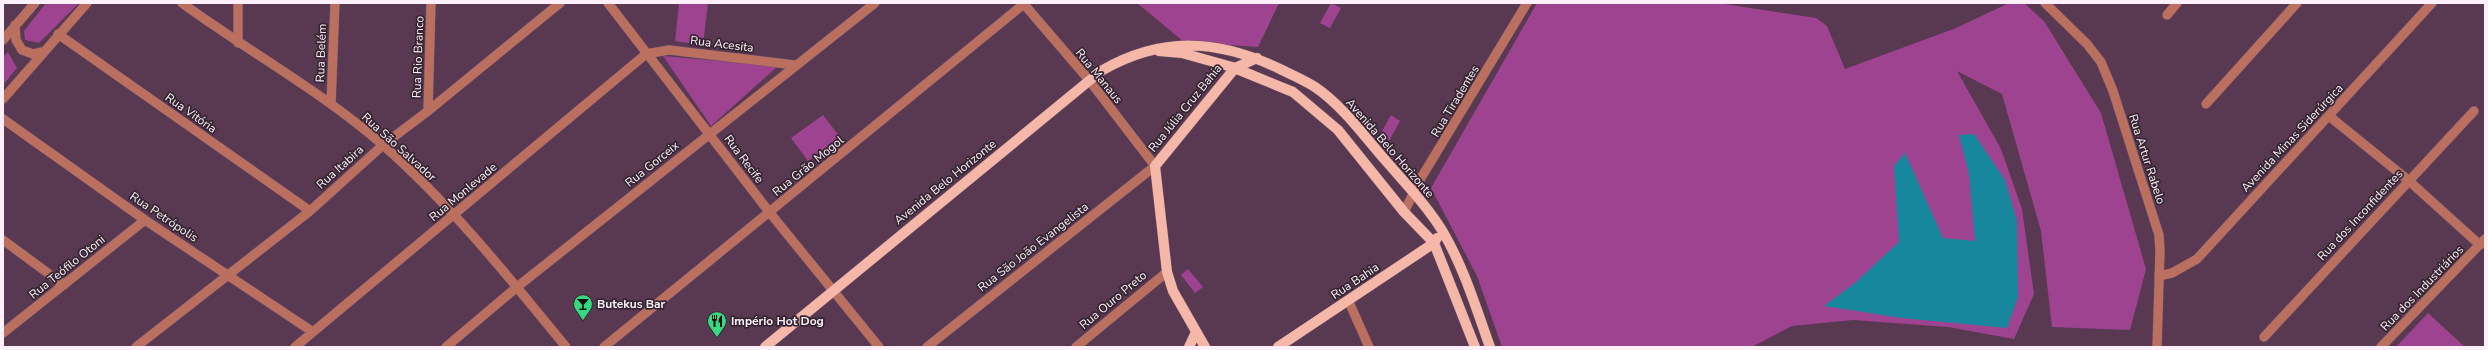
<svg xmlns="http://www.w3.org/2000/svg" width="2488" height="350" viewBox="0 0 2488 350" font-family="'Nunito Sans',sans-serif">
	<style>
		.green { fill: #9e438f }
		.water { fill: #16879c }
		.lines { fill: none; stroke-linecap: round; stroke-linejoin: round }
		.minor-casing { stroke: #73556d; stroke-width: 10 }
		.major-casing { stroke: #73556d; stroke-width: 11 }
		.minor { stroke: #bb705f; stroke-width: 9 }
		.major { stroke: #f5b7a8; stroke-width: 10 }
		.labels { text-anchor: middle; stroke-width: 3.5; stroke-linejoin: round; paint-order: stroke }
		.street-label { font-size: 12px; fill: #fdf0fa; stroke: #352631 }
		.poi-label { font-size: 12px; font-weight: bold; fill: #fdf0fa; stroke: #352631; text-anchor: start }
	</style>
	<rect width="100%" height="100%" fill="#593852"/>
	<path class="green" d="M46,3H79L39,43L25,40L24,31Z
		M679,3H708L703,45L675,41Z
		M1137,3H1279L1258,47L1184,42Z
		M1331,3L1341,8L1330,28L1320,23Z
		M1537,3H1718L1816,18L1827,26L1845,69L1956,28L2009,3H2024L2044,21L2101,113L2146,269L2130,330L2052,327L2041,231L2002,94L1957,71L2001,149L2022,209L2034,294L2014,339L1948,327L1853,320L1792,326L1752,347H1502L1477,276L1431,188Z
		M8,52L17,68L3,85V57Z
		M663,56L778,66L711,126Z
		M823,115L840,137L808,161L791,138Z
		M1391,115L1400,121L1389,141L1380,135Z
		M1188,269L1203,287L1195,293L1181,275Z
		M2428,313L2465,347H2396Z"/>
	<path class="water" d="M1974,134L2005,180L2017,221L2018,297L2007,328L1902,318L1824,306L1855,283L1899,242L1894,166L1905,153L1943,238L1975,241L1969,174L1959,135Z"/>
	<g class="lines">
		<defs>
			<path id="minor" d="M182,3C248,51 321,91 383,145C451,205 508,276 566,347
				M608,3L770,213L879,347
				M2045,3L2087,44L2101,62L2113,91L2159,235L2160,251L2157,347
				M2167,15L2177,3
				M15,25L16,40L22,50L33,54L42,52
				M58,34L310,211
				M3,40L35,3
				M238,43V3
				M646,54L669,50L795,65
				M3,99L87,3
				M331,104L335,3
				M2206,104L2297,3
				M428,111L431,3
				M2329,116L2408,180L2480,245
				M3,119L145,220L313,332
				M1404,212L1421,178L1527,3
				M3,240L64,285
				M2159,276L2172,273L2197,259L2432,3
				M1349,302L1369,347
				M3,333L145,220
				M2264,337L2474,111
				M136,347L310,211L383,145L428,111L560,3
				M295,347L646,54
				M446,347L517,287L875,3
				M604,347L1025,3
				M927,347L1155,166L1089,80L1023,3
				M1076,347L1167,272
				M2381,347L2485,239"/>
			<path id="major" d="M1159,51L1182,53L1232,67L1293,92L1338,130L1404,212L1434,243L1475,347
				M765,347L1101,71C1162,36 1218,39 1280,69C1292,75 1304,80 1315,87C1343,106 1364,136 1386,161C1406,184 1428,207 1443,232C1464,268 1476,308 1490,347
				M1189,347L1196,332
				M1205,347L1173,291L1167,272L1155,166L1235,68L1257,58
				M1278,347L1434,243L1437,238"/>
		</defs>
		<use href="#minor" class="minor-casing"/>
		<use href="#major" class="major-casing"/>
		<use href="#minor" class="minor"/>
		<use href="#major" class="major"/>
	</g>
	<defs>
		<symbol id="bar-pin" viewBox="-11 -11 22 30"><path d="M0 17L-7.5 6A9.5 9.5 0 1 1 7.5 6Z" fill="#36d881" stroke="#352631"/><path d="M-6-5H6L.8 .8V4.5H3.5V6h-7V4.5H-.8V.8Z" fill="#111"/></symbol>
		<symbol id="restaurant-pin" viewBox="-11 -11 22 30"><path d="M0 17L-7.5 6A9.5 9.5 0 1 1 7.5 6Z" fill="#36d881" stroke="#352631"/><path d="M-5-6h1v4h1v-4h1v4h1v-4h1v5L-1.5 .5V6h-2V.5L-5-1ZM5-6V6H3V1.5H1.5Q1.5-4 5-6Z" fill="#111"/></symbol>
	</defs>
	<g fill-rule="evenodd">
		<use href="#bar-pin" x="572" y="293" width="22" height="30"/>
		<use href="#restaurant-pin" x="706" y="310" width="22" height="30"/>
	</g>
	<g class="labels">
		<g class="street-label">
			<text transform="translate(722 44) rotate(7)" y="4">Rua Acesita</text>
			<text transform="translate(321 53) rotate(-88)" y="4">Rua Belém</text>
			<text transform="translate(418 57) rotate(-88)" y="4">Rua Rio Branco</text>
			<text transform="translate(1099 76) rotate(51)" y="4">Rua Manaus</text>
			<text transform="translate(1455 101) rotate(-59)" y="4">Rua Tiradentes</text>
			<text transform="translate(1185 108) rotate(-51)" y="4">Rua Júlia Cruz Bahia</text>
			<text transform="translate(191 113) rotate(35)" y="4">Rua Vitória</text>
			<text transform="translate(2292 138) rotate(-47)" y="4">Avenida Minas Siderúrgica</text>
			<text transform="translate(399 147) rotate(42)" y="4">Rua São Salvador</text>
			<text transform="translate(1390 148) rotate(49)" y="4">Avenida Belo Horizonte</text>
			<text transform="translate(744 159) rotate(53)" y="4">Rua Recife</text>
			<text transform="translate(2147 159) rotate(72)" y="4">Rua Artur Rabelo</text>
			<text transform="translate(652 164) rotate(-39)" y="4">Rua Gorceix</text>
			<text transform="translate(808 166) rotate(-39)" y="4">Rua Grão Mogol</text>
			<text transform="translate(340 167) rotate(-42)" y="4">Rua Itabira</text>
			<text transform="translate(945 182) rotate(-39)" y="4">Avenida Belo Horizonte</text>
			<text transform="translate(463 192) rotate(-40)" y="4">Rua Monlevade</text>
			<text transform="translate(2360 215) rotate(-47)" y="4">Rua dos Inconfidentes</text>
			<text transform="translate(164 217) rotate(34)" y="4">Rua Petrópolis</text>
			<text transform="translate(1033 247) rotate(-38)" y="4">Rua São João Evangelista</text>
			<text transform="translate(67 267) rotate(-39)" y="4">Rua Teófilo Otoni</text>
			<text transform="translate(1355 281) rotate(-34)" y="4">Rua Bahia</text>
			<text transform="translate(2422 288) rotate(-46)" y="4">Rua dos Industriários</text>
			<text transform="translate(1113 300) rotate(-40)" y="4">Rua Ouro Preto</text>
		</g>
		<g class="poi-label">
			<text x="597" y="308">Butekus Bar</text>
			<text x="731" y="325">Império Hot Dog</text>
		</g>
	</g>
	<rect width="2488" height="350" fill="none" stroke="#fdf0fa" stroke-width="8"/>
</svg>
